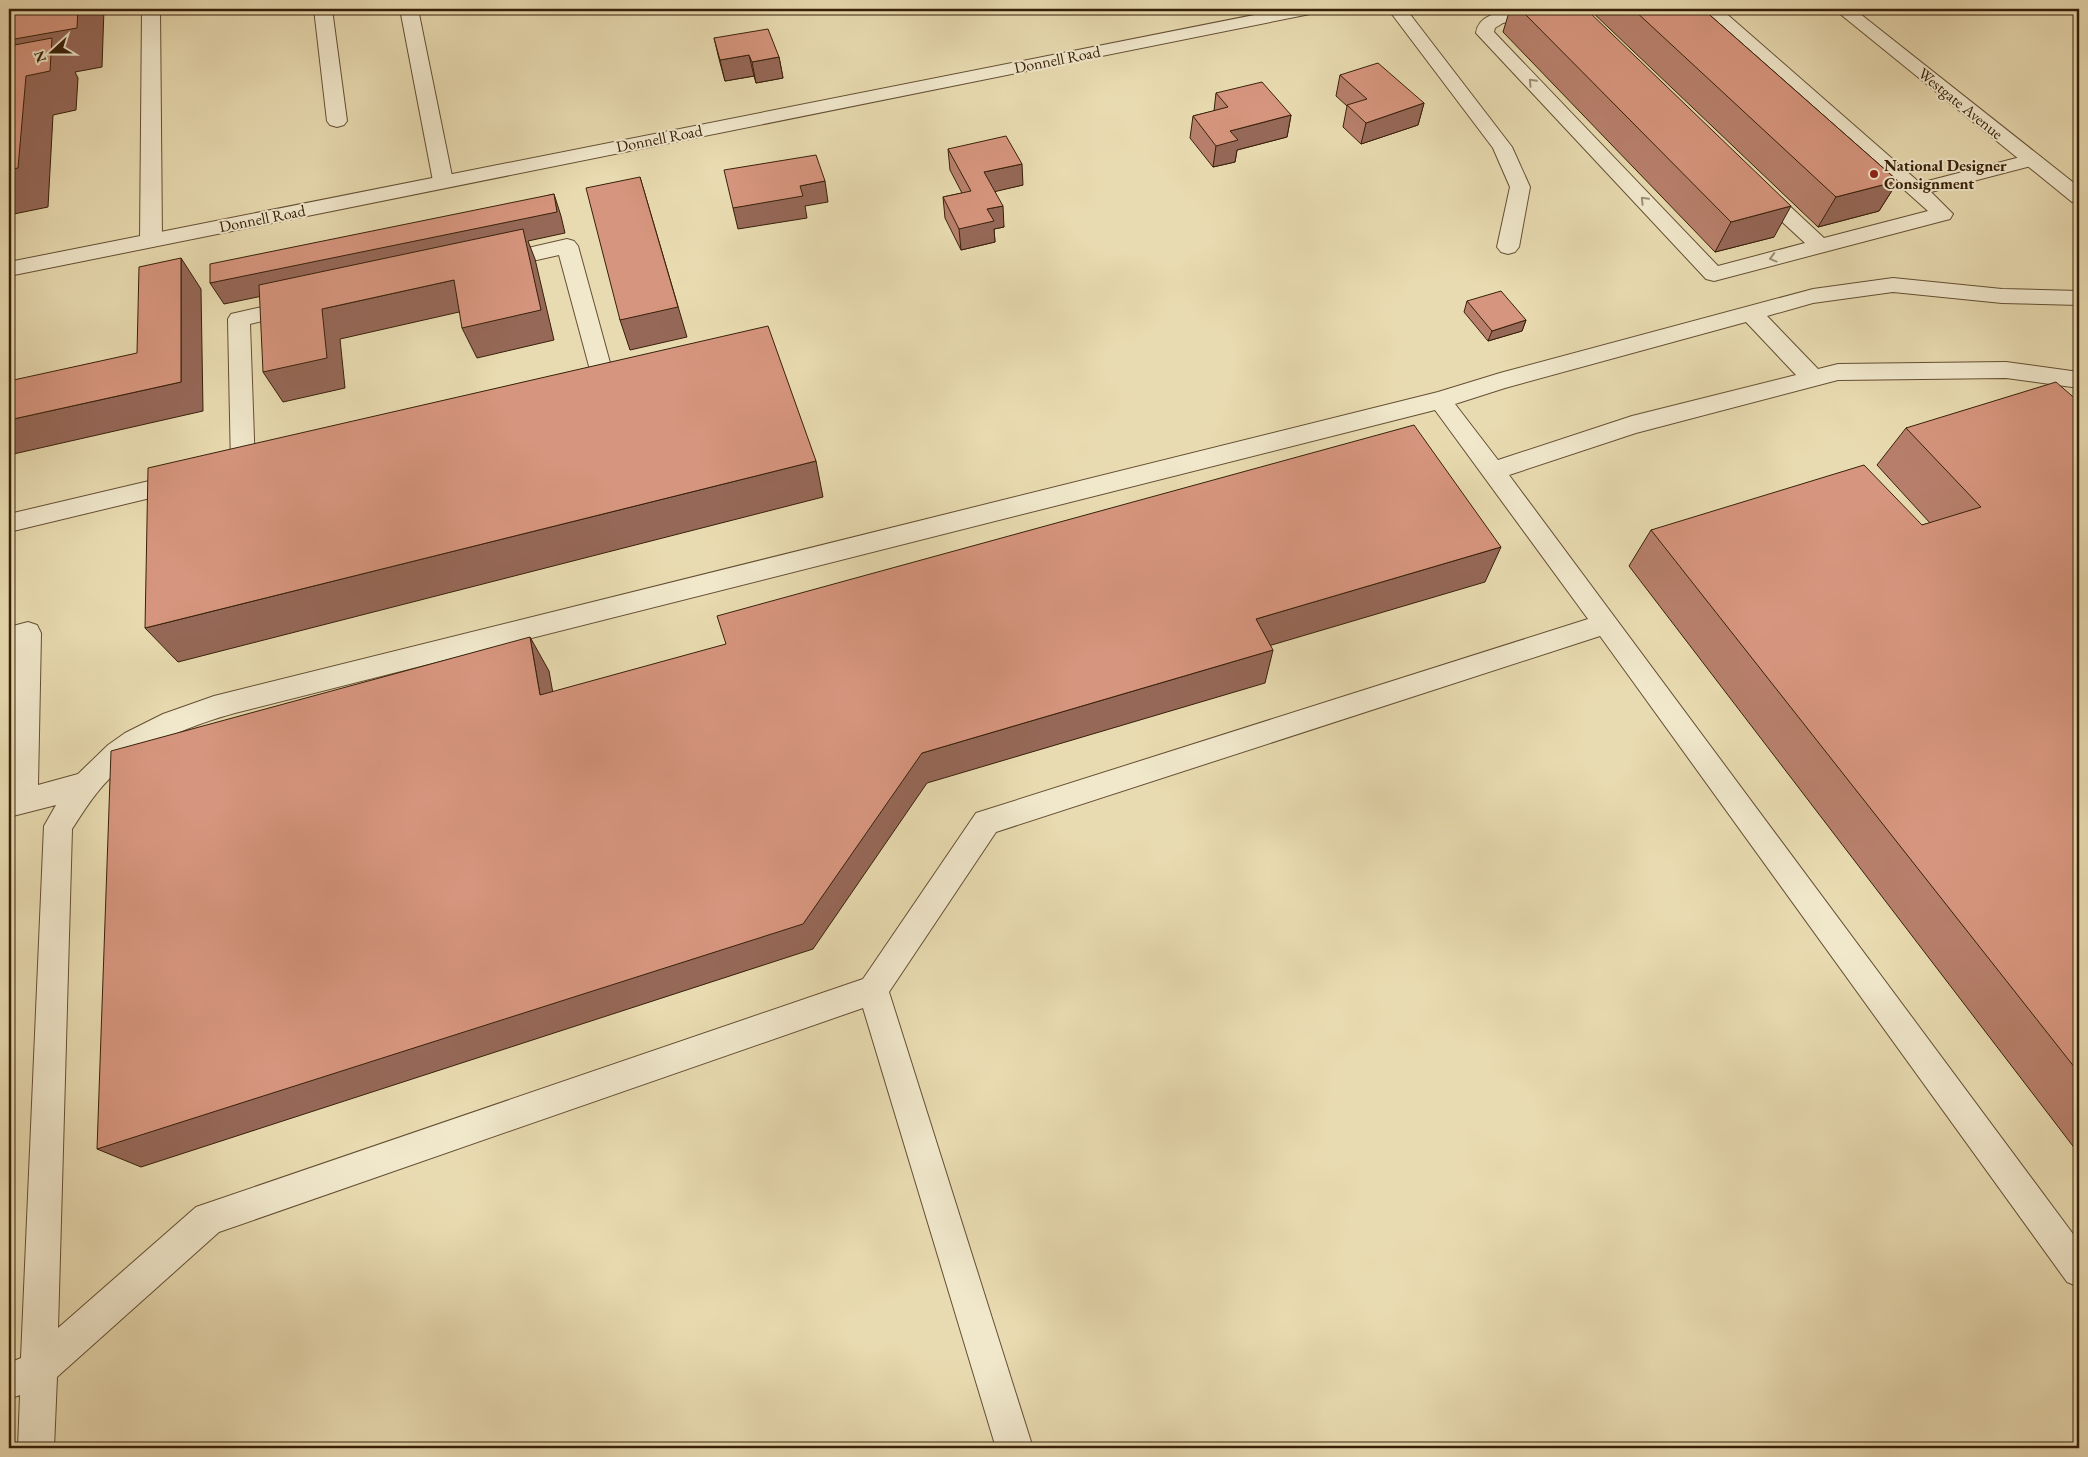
<svg xmlns="http://www.w3.org/2000/svg" width="2088" height="1457" viewBox="0 0 2088 1457" font-family="'EB Garamond',serif">
	<style>
		.lines { fill: none; stroke-linecap: round; stroke-linejoin: round }
		.service-casing { stroke: #644f33; stroke-width: 2 }
		.minor-casing { stroke: #644f33; stroke-width: 2 }
		.tertiary-casing { stroke: #644f33; stroke-width: 2 }
		.service { fill: #f1e8cc; fill-rule: evenodd }
		.minor { fill: #f1e8cc; fill-rule: evenodd }
		.tertiary { fill: #f1e8cc; fill-rule: evenodd }
		.wall { fill: #b8806c; stroke: #372009 }
		.shaded-wall { fill: #966858; stroke: #372009 }
		.building { fill: #d6957e; stroke: #372009 }
		.oneway { stroke: #9d8e74 }
		.poi-dot { fill: #8f2418; stroke: #f1e8cc; stroke-width: 2 }
		.labels { text-anchor: middle; stroke-width: 4; stroke-linejoin: round; paint-order: stroke }
		.far-street-label { font-size: 16px; fill: #372009; stroke: #f1e8cc }
		.far-poi-label { font-size: 16px; font-weight: bold; fill: #372009; stroke: #f1e8cc; text-anchor: start }
	</style>
	<rect width="100%" height="100%" fill="#e9dbb1"/>
	<filter id="stains"><feTurbulence type="fractalNoise" baseFrequency=".004" numOctaves="4"/><feColorMatrix values="0 0 0 0 .2 0 0 0 0 .09 0 0 0 0 .02 0 0 0 .5 -.17"/></filter>
	<radialGradient id="worn" r=".72"><stop offset=".6" stop-color="#630" stop-opacity="0"/><stop offset="1" stop-color="#630" stop-opacity=".3"/></radialGradient>
	<g class="lines">
		<defs>
			<path id="service" d="M142,9H160L162,240L158,245L151,247L144,245L140,240Z
				M314,9H332L347,121L344,125L337,127L330,125L327,121Z
				M400,9H418L453,181L450,185L443,187L436,185L433,181Z
				M1388,9H1406L1512,147L1530,187L1519,247L1515,252L1508,254L1501,252L1497,247L1510,187L1493,148Z
				M1522,9H1557L1554,13L1503,23L1495,28L1494,32L1718,266L1805,243L1752,194L1749,189L1752,184L1759,183L1766,184L1824,238L1928,211L1702,9H1721L1920,183L2032,154L2039,156L2042,160L2039,164L1931,192L1953,214L1950,219L1714,281L1706,279L1476,33C1479,12 1505,12 1522,9Z
				M567,239L574,241L578,246L615,381L612,387L604,389L596,387L593,381L559,255L497,269L489,267L486,262L489,257Z
				M1893,278L2002,289L2079,291V305L2002,303L1893,292L1813,303L1767,316L1818,369L1838,364L2006,362L2079,372V388L2006,378L1838,380L1636,433L1509,475L2079,1242V1287L2067,1282L1600,636L996,832L889,992L1033,1448H996L863,1008L219,1232L57,1377L54,1448H18L20,1395L9,1399V1363L21,1358L44,826L56,805L9,817L14,647L9,649V627L28,622L37,625L41,633L38,785L78,774L108,745L125,733L163,714L214,696L1438,392L1500,373L1813,289ZM1746,322L1796,375L1632,416L1498,460L1455,404L1505,388ZM1435,410L1588,619L976,813L863,979L196,1207L58,1328L72,829C80,817 87,805 96,794C131,749 181,728 235,713Z
				M297,299L305,301L308,306L305,311L250,324L255,467L252,473L243,476L234,473L231,467L228,319L231,314Z
				M183,473L192,476L195,482L192,488L9,532V514Z"/>
			<path id="minor" d="M1284,9H1319L1316,13L1310,14L9,276V262Z"/>
			<path id="tertiary" d="M1834,9H1854L2079,187V203L2072,202Z"/>
		</defs>
		<use href="#service" class="service-casing"/>
		<use href="#minor" class="minor-casing"/>
		<use href="#tertiary" class="tertiary-casing"/>
		<use href="#service" class="service"/>
		<use href="#minor" class="minor"/>
		<use href="#tertiary" class="tertiary"/>
	</g>
	<path class="wall" d="M1510,9H1586L1774,237L1715,252L1503,32Z
		M1589,9H1703L1898,181L1879,211L1818,227Z
		M714,38L779,57L783,78L756,83L754,76L725,81L719,59Z
		M1340,75L1424,103L1418,125L1361,144L1343,127L1347,106L1336,96Z
		M1216,93L1291,115L1287,137L1237,150L1235,162L1213,167L1190,138L1193,116L1214,111Z
		M948,149L1023,185L995,191L1004,227L994,229L995,242L961,250L945,218L943,197L962,193L950,170Z
		M1467,301L1526,320L1522,331L1488,341L1464,312Z
		M2079,402V1154L1629,566L1651,530L1922,525L1930,523L1877,465L1906,428Z"/>
	<path class="shaded-wall" d="M78,9H104L102,67L75,72L78,78L76,110L53,115L48,207L9,215V40Z
		M918,9H945L919,14Z
		M749,55L754,76L725,81L720,60Z
		M779,57L783,78L756,83L752,62Z
		M1424,103L1418,125L1361,144L1366,123Z
		M1291,115L1287,137L1237,150L1235,162L1213,167L1216,146L1230,131Z
		M1022,164L1023,185L985,194L984,172Z
		M640,177L687,337L630,350L620,320Z
		M825,181L828,202L805,206L807,218L738,229L733,208L800,186Z
		M1898,181L1879,211L1818,227L1836,197Z
		M554,194L561,216L565,233L528,241L535,259L554,340L477,358L462,328L526,241L224,304L210,283Z
		M1003,206L1004,227L994,229L995,242L961,250L959,229L987,209Z
		M1791,206L1774,237L1715,252L1731,222Z
		M181,258L201,289L203,411L9,455V420L181,382Z
		M454,280L468,310L340,339L345,388L283,402L263,372L322,309Z
		M1526,320L1522,331L1488,341L1492,331Z
		M816,461L823,497L178,662L145,628Z
		M1501,547L1485,582L1248,652L1256,619Z
		M530,637L549,671L559,727L540,695Z
		M1273,650L1265,683L927,783L813,949L141,1167L97,1149L922,753Z"/>
	<path class="building" d="M9,9H78L77,28L9,40Z
		M1520,9H1586L1791,206L1731,222Z
		M1633,9H1703L1898,181L1836,197Z
		M768,29L779,57L752,62L749,55L720,60L714,38Z
		M52,38L50,71L26,76L18,168L9,170V46Z
		M1378,63L1424,103L1366,123L1347,105L1367,99L1340,75Z
		M1262,82L1291,115L1230,131L1238,140L1216,146L1193,116L1228,107L1216,93Z
		M1006,136L1022,164L984,172L1003,206L987,209L994,221L959,229L943,197L971,191L948,149Z
		M816,155L825,181L800,186L803,196L733,208L724,170Z
		M640,177L678,307L620,320L586,188Z
		M554,194L557,212L210,283V264Z
		M523,229L541,310L462,328L454,280L322,309L327,358L263,372L259,285Z
		M181,258V382L9,420V381L137,353L139,267Z
		M1501,291L1526,320L1492,331L1467,301Z
		M768,326L816,461L145,628L148,468Z
		M2056,382L2079,402V1073L1651,530L1864,465L1922,525L1981,507L1906,428Z
		M1414,425L1501,547L1256,619L1273,650L922,753L803,924L97,1149L111,751L530,637L540,695L726,644L717,616Z"/>
	<defs><path id="oneway-chevron" d="M-2-3.5L2.5 0L-2 3.5" fill="none" stroke-width="1.6" stroke-linecap="round" stroke-linejoin="round" transform="scale(1.25)"/></defs>
	<g class="oneway">
		<use href="#oneway-chevron" transform="translate(1532 82) rotate(-134)"/>
		<use href="#oneway-chevron" transform="translate(1644 200) rotate(-134)"/>
		<use href="#oneway-chevron" transform="translate(1773 258) rotate(165)"/>
	</g>
	<circle class="poi-dot" cx="1874" cy="174" r="5"/>
	<g class="labels">
		<g class="far-street-label">
			<text transform="translate(1057 59) rotate(-11)" y="6">Donnell Road</text>
			<text transform="translate(1961 103) rotate(39)" y="6">Westgate Avenue</text>
			<text transform="translate(659 138) rotate(-11)" y="6">Donnell Road</text>
			<text transform="translate(262 218) rotate(-11)" y="6">Donnell Road</text>
		</g>
		<g class="far-poi-label">
			<text x="1884" y="171">National Designer<tspan x="1884" dy="18">Consignment</tspan></text>
		</g>
	</g>
	<rect width="2088" height="1457" fill="none" stroke="#e9dbb1" stroke-width="30"/>
	<rect x="10" y="10" width="2068" height="1437" fill="none" stroke="#372009" stroke-width="2.5"/>
	<rect x="15" y="15" width="2058" height="1427" fill="none" stroke="#372009"/>
	<g transform="translate(52 52) rotate(249)" stroke="#f1e8cc" stroke-width="4" paint-order="stroke">
	<path d="M0-4L9 19L0 12L-9 19Z" fill="#372009"/>
	<text y="-8" font-size="14" font-weight="bold" text-anchor="middle" fill="#372009">N</text>
	</g>
	<rect width="100%" height="100%" filter="url(#stains)"/>
	<rect width="100%" height="100%" fill="url(#worn)"/>
</svg>
